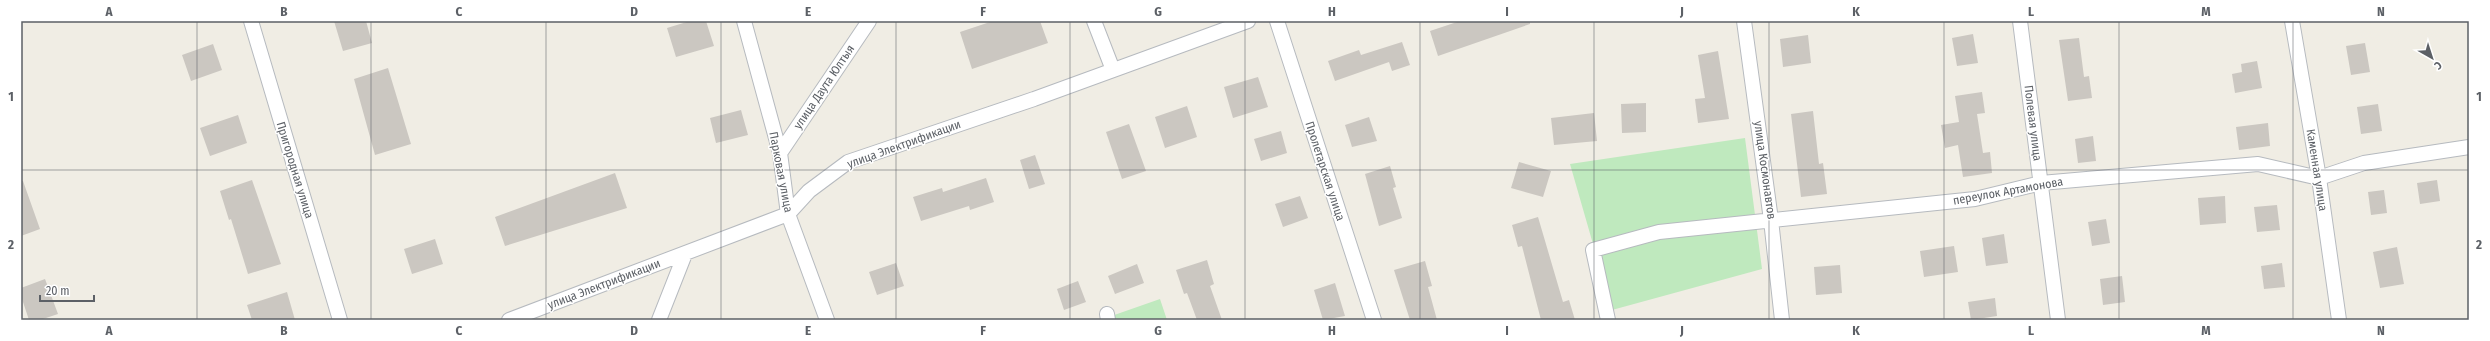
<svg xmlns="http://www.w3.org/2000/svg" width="2490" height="341" viewBox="0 0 2490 341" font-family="'Fira Sans Condensed',sans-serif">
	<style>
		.green { fill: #bfe9be }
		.building { fill: #cbc7c1 }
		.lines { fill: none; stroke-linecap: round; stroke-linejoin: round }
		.minor-casing { stroke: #b6babf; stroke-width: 16 }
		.minor { stroke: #fff; stroke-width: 14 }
		.grid { fill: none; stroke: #5c6066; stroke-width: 1; stroke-opacity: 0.55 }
		.labels { text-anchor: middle; stroke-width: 3; stroke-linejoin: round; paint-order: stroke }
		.street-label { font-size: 12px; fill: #5c6066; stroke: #fff }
		.neatline { fill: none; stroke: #5c6066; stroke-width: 1.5 }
		.grid-label { font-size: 13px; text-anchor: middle; font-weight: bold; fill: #5c6066 }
	</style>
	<rect width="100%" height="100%" fill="#f0ede4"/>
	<path class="green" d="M1745,138L1762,269L1612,310L1570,164Z
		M1160,299L1167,320H1100Z"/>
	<path class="building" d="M334,21H366L372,43L343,51Z
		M690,21H706L714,46L676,57L667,28Z
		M993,21H1040L1048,43L972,69L960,32Z
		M1460,21H1530V24L1438,56L1430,31Z
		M1973,34L1978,63L1957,66L1952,38Z
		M1808,35L1811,63L1783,67L1780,39Z
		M2079,38L2084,77L2089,76L2092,98L2068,101L2059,40Z
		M1402,42L1410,65L1392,71L1389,62L1335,81L1328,61L1359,50L1361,55Z
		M2365,43L2370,72L2351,75L2346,46Z
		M213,44L222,70L191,81L182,55Z
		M1718,51L1729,119L1698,123L1695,99L1705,98L1698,55Z
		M2257,61L2262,88L2235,93L2232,74L2242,72L2241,64Z
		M388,68L411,144L375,155L354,79Z
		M1258,77L1268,107L1233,118L1224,87Z
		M1982,92L1985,113L1977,114L1983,153L1990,152L1992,173L1963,177L1958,145L1945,148L1941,125L1959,122L1955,96Z
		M1646,103V132L1622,133L1621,104Z
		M2378,104L2382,131L2361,134L2357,107Z
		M1187,106L1197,137L1165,148L1155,117Z
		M741,110L748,135L716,143L710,118Z
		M1813,111L1819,164L1823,163L1827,194L1801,197L1791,114Z
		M1594,113L1597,141L1554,145L1551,118Z
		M238,115L247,143L210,156L200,128Z
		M1369,117L1377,141L1352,147L1345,125Z
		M2268,123L2270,146L2239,150L2236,127Z
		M1129,124L1146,171L1122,179L1106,132Z
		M1281,131L1287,153L1261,161L1254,139Z
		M2093,136L2096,161L2078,163L2075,139Z
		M1035,155L1045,184L1029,189L1020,160Z
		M1519,162L1551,171L1543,197L1511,188Z
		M1390,166L1396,187L1393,188L1402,218L1379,226L1365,174Z
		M615,173L627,208L505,246L495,217Z
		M986,178L994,202L970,210L969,206L921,221L913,197L942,188L943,192Z
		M252,180L281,264L248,274L231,219L229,220L220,191Z
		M2437,180L2440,201L2420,204L2417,183Z
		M21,181H23L40,229L21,236Z
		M2384,190L2387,213L2371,215L2368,192Z
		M1300,196L1308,218L1283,227L1275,204Z
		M2225,196L2226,223L2200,225L2198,198Z
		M2277,205L2280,230L2257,232L2254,207Z
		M1538,217L1563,302L1569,300L1575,320H1541L1522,246L1518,247L1512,225Z
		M2106,219L2110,243L2092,246L2088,222Z
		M2004,234L2008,263L1986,266L1982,238Z
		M435,239L443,264L412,274L404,249Z
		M1954,246L1958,272L1924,277L1920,251Z
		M2397,247L2404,284L2380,288L2373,252Z
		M1207,260L1214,284L1210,286L1222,320H1197L1187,293L1184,294L1176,270Z
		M1425,261L1432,286L1428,287L1437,320H1410L1394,270Z
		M896,263L904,286L877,295L869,272Z
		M2282,263L2285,287L2264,289L2261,266Z
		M1137,264L1144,283L1115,294L1108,276Z
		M1840,265L1842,293L1816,295L1814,267Z
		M2122,276L2125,302L2103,305L2100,279Z
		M45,279L58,314L40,320H29L21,296V288Z
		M1078,281L1086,302L1064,310L1057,289Z
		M1335,283L1345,316L1323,320L1314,290Z
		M287,292L295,320H252L247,305Z
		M1995,298L1997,316L1971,320L1968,302Z"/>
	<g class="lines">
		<defs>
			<path id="minor" d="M251,21L340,320
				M744,21L780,153L788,214L827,320
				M1094,21L1113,70
				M1277,21L1374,320
				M1744,21L1771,220L1782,320
				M2020,21L2058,320
				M2292,21L2319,178L2339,320
				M780,153L869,21
				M1107,314L1108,320
				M509,320L788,214L809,191L848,162L1034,99L1248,21
				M659,320L685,254
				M1608,320L1593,250L1659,232L1975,199L2041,183L2258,164L2319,178L2364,163L2469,147"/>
		</defs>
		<use href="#minor" class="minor-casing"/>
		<use href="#minor" class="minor"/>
	</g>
	<path class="grid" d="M197,21V320M371,21V320M546,21V320M721,21V320M896,21V320M1070,21V320M1245,21V320M1420,21V320M1594,21V320M1769,21V320M1944,21V320M2119,21V320M2293,21V320M21,170H2469"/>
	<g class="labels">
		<g class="street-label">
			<text transform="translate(824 87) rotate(-56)" y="4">улица Даута Юлтыя</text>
			<text transform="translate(2033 123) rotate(83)" y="4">Полевая улица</text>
			<text transform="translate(904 144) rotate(-20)" y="4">улица Электрификации</text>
			<text transform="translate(295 170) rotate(73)" y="4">Пригородная улица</text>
			<text transform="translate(1765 170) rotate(82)" y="4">улица Космонавтов</text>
			<text transform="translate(2317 170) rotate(81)" y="4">Каменная улица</text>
			<text transform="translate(1325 171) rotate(72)" y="4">Пролетарская улица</text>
			<text transform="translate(781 172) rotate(79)" y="4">Парковая улица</text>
			<text transform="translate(2008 191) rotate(-10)" y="4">переулок Артамонова</text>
			<text transform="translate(604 284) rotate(-21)" y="4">улица Электрификации</text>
		</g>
	</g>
	<rect width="2490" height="341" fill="none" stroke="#ffffff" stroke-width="44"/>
	<g transform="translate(2432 58) rotate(141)" stroke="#ffffff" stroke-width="3" paint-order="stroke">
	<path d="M0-3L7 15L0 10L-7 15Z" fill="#5c6066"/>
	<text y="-6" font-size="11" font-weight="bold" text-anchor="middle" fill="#5c6066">С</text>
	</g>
	<path d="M40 295v6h54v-6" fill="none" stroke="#5c6066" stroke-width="2"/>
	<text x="46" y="295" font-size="12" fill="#5c6066" stroke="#ffffff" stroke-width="3" paint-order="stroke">20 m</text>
	<rect x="22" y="22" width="2446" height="297" class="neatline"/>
	<g class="grid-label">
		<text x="109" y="16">A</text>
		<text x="284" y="16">B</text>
		<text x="459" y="16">C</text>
		<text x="634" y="16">D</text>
		<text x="808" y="16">E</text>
		<text x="983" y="16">F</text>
		<text x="1158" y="16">G</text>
		<text x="1332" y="16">H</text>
		<text x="1507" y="16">I</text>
		<text x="1682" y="16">J</text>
		<text x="1856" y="16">K</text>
		<text x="2031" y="16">L</text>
		<text x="2206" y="16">M</text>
		<text x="2381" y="16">N</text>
		<text x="11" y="101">1</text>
		<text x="2479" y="101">1</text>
		<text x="11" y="249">2</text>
		<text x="2479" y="249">2</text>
		<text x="109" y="335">A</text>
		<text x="284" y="335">B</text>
		<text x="459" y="335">C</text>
		<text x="634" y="335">D</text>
		<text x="808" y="335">E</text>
		<text x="983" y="335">F</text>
		<text x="1158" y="335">G</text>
		<text x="1332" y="335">H</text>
		<text x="1507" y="335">I</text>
		<text x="1682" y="335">J</text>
		<text x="1856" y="335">K</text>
		<text x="2031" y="335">L</text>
		<text x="2206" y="335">M</text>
		<text x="2381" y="335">N</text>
	</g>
</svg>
